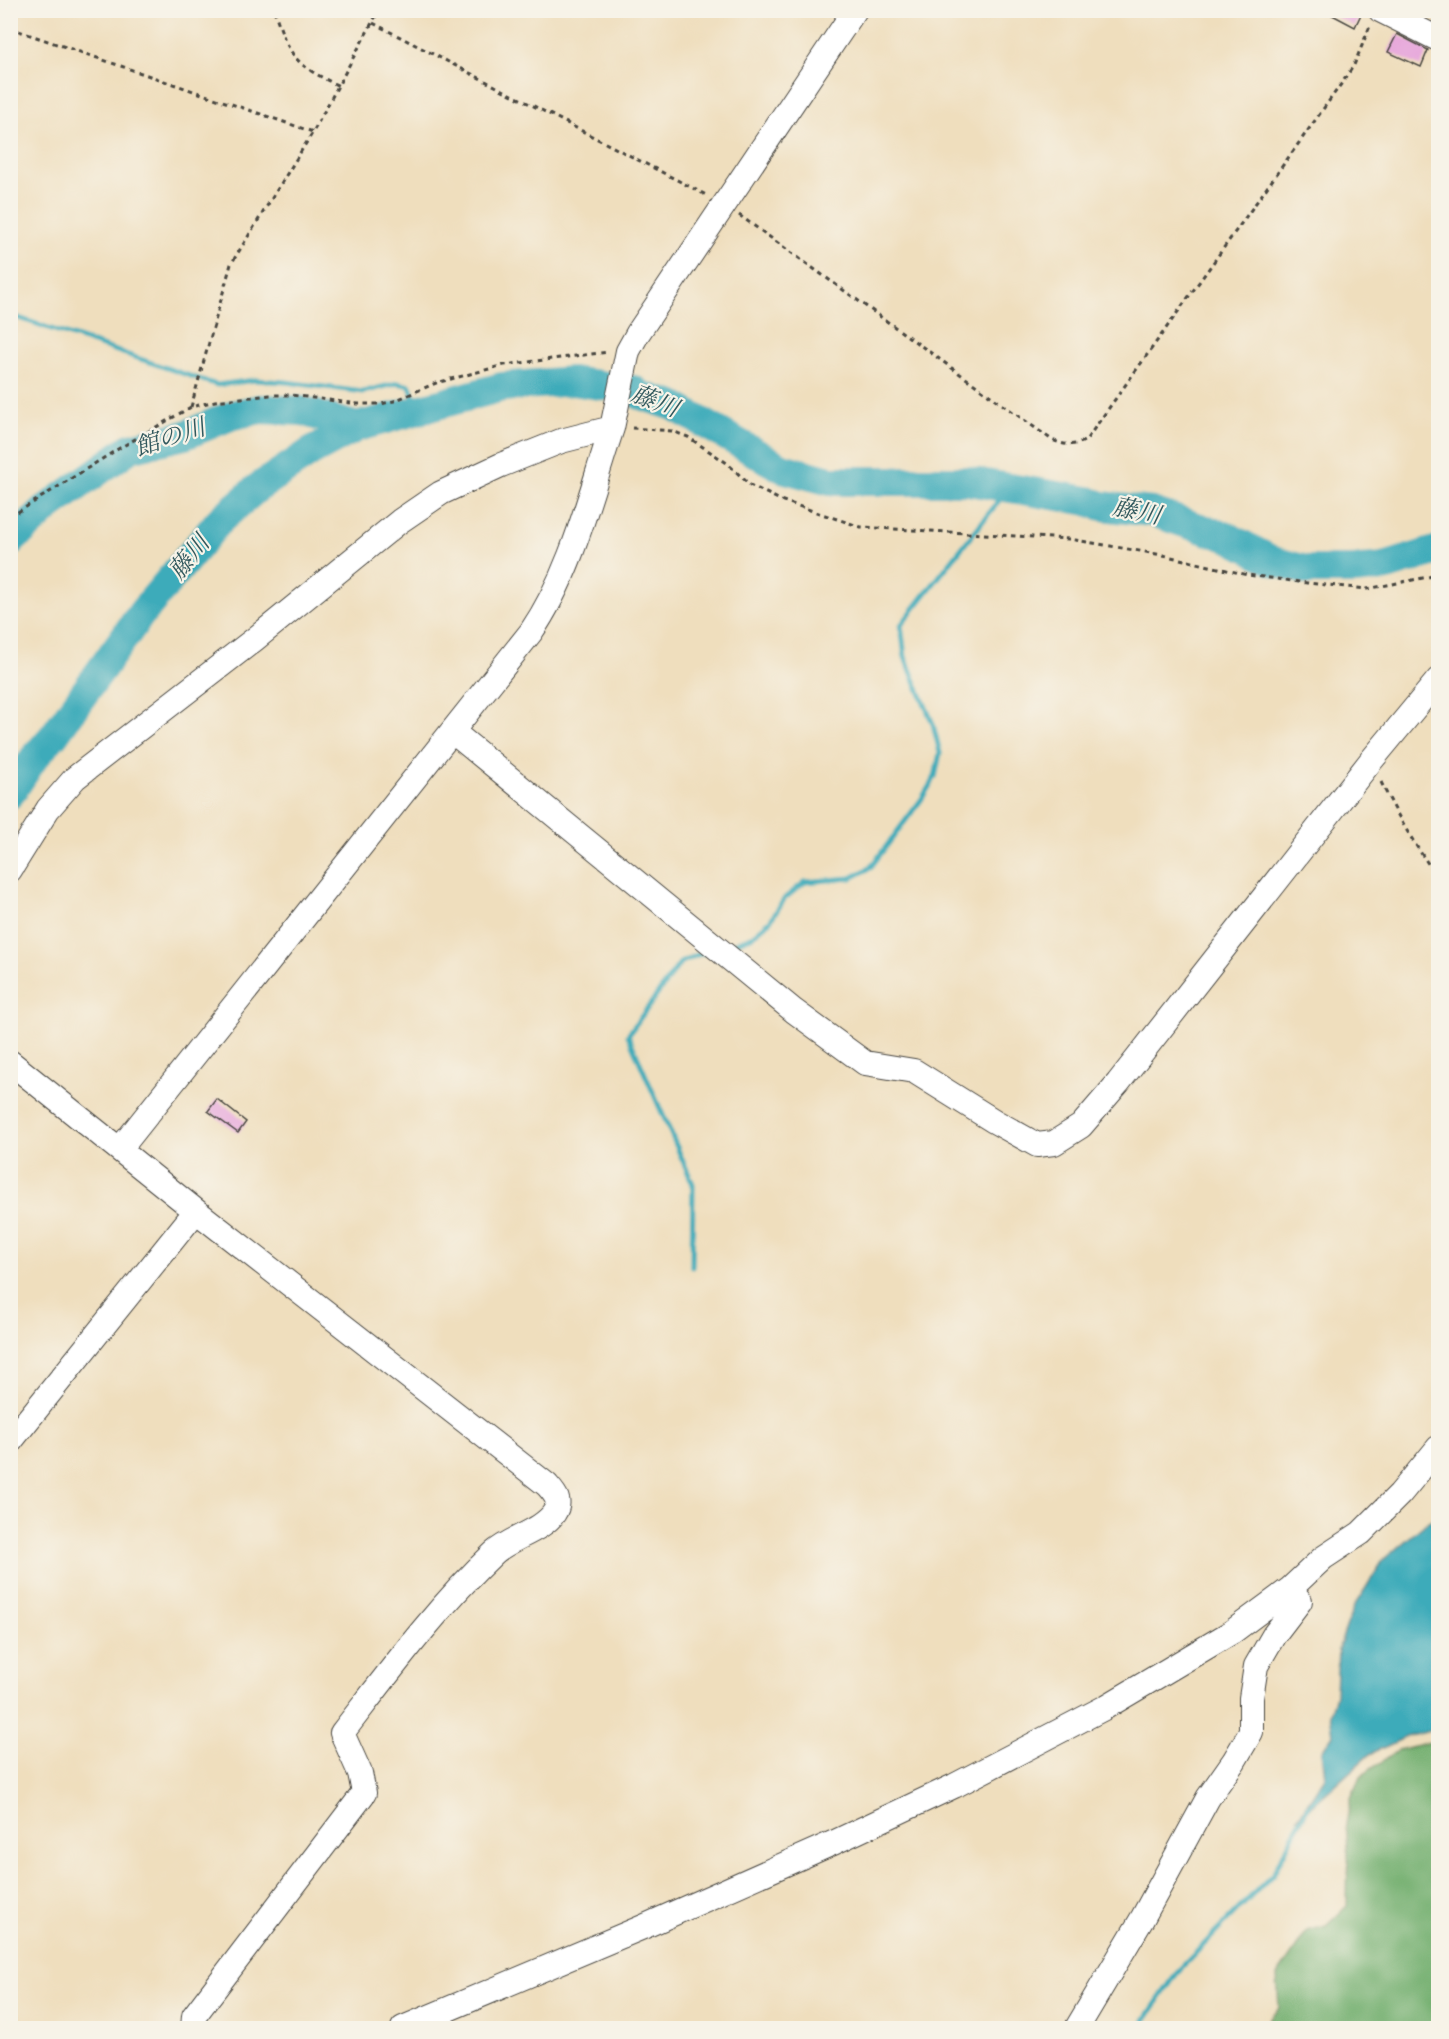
<svg xmlns="http://www.w3.org/2000/svg" width="1449" height="2039" viewBox="0 0 1449 2039" font-family="'IM FELL French Canon','Noto Serif JP',serif">
	<style>
		.forest { fill: #72af6e; stroke: #4e6d4c; stroke-width: 1.5 }
		.water { fill: #3cabba; stroke: #346b72; stroke-width: 1.5 }
		.lines { fill: none; stroke-linecap: round; stroke-linejoin: round }
		.stream { stroke: #3cabba; stroke-width: 5 }
		.river { stroke: #3cabba; stroke-width: 30 }
		.building { fill: #e7a9db }
		.minor-casing { stroke: #484641; stroke-width: 26 }
		.path { stroke: #484641; stroke-width: 3; stroke-dasharray: 4.5 4.5; stroke-linecap: butt }
		.minor { stroke: #fff; stroke-width: 24 }
		.labels { text-anchor: middle; stroke-width: 4.5; stroke-linejoin: round; paint-order: stroke }
		.water-label { font-size: 24px; font-style: italic; fill: #31585d; stroke: #f7f3e8 }
	</style>
	<rect width="100%" height="100%" fill="#f7f3e8"/>
	<filter id="ink" filterUnits="userSpaceOnUse"><feTurbulence type="fractalNoise" baseFrequency=".0167" numOctaves="2"/><feDisplacementMap in="SourceGraphic" scale="12" xChannelSelector="R" yChannelSelector="G"/><feConvolveMatrix kernelMatrix="1 2 1 2 8 2 1 2 1" color-interpolation-filters="sRGB"/></filter>
	<filter id="wash" filterUnits="userSpaceOnUse"><feTurbulence type="fractalNoise" baseFrequency=".008" numOctaves="4" result="noise"/><feDisplacementMap in="SourceGraphic" scale="24" xChannelSelector="R" yChannelSelector="G"/><feGaussianBlur stdDeviation="1.35" result="paint"/><feColorMatrix in="noise" values="0 0 0 0 0 0 0 0 0 0 0 0 0 0 0 0 0 1.4 0 .05"/><feComposite in="paint" operator="in"/></filter>
	<g filter="url(#wash)">
		<rect width="100%" height="100%" fill="#efdebd"/>
		<path class="forest" d="M1438,1740V2028H1262L1279,2008L1277,1976L1307,1931L1326,1926L1347,1906L1348,1849L1346,1824L1351,1798L1360,1777L1398,1750Z"/>
		<path class="water" d="M1438,1515V1729L1406,1737L1370,1754L1297,1819L1325,1777L1322,1751L1333,1734L1330,1714L1336,1695L1338,1650L1353,1608L1384,1559L1424,1525Z"/>
		<g class="lines">
			<path class="stream" d="M10,315L217,385L255,380L286,382L363,392L398,383L410,386L418,411
				M725,947L751,937L770,921L785,898L805,882L851,878L870,868L921,800L935,777L940,753L933,724L905,657L901,625L1009,488
				M692,1267L693,1184L628,1035L680,963L697,955L710,951
				M1142,2028L1145,2020L1179,1970L1273,1874L1308,1806"/>
			<path class="river" d="M10,542L50,506L130,448L185,435L233,415L260,409L302,411L357,427
				M10,794L34,758L54,735L141,614L220,520L256,489L311,452L357,427L502,387L572,381L634,390L640,395L674,406L782,468L830,481H968L1088,501L1102,506L1152,512L1230,538L1273,561L1306,570H1353L1384,567L1438,550"/>
		</g>
		<g id="blocks">
			<path class="building" d="M1323,10H1363L1355,27Z
				M1397,34L1428,50L1421,67L1388,52Z
				M217,1099L246,1122L238,1133L208,1111Z"/>
		</g>
	</g>
	<g filter="url(#ink)">
		<use href="#blocks" fill-opacity="0" stroke="#484641" stroke-width="1.5"/>
		<g class="lines">
			<defs>
				<path id="minor" d="M1380,10L1438,39
					M453,732L794,1011L865,1063L914,1071L994,1121L1037,1145L1054,1143L1081,1126L1118,1083L1370,762L1438,680
					M10,870L48,809L75,778L255,639L400,521L441,493L501,465L561,441L612,428L628,351L638,333L855,10
					M10,1062L196,1211L547,1485C555,1494 562,1501 554,1513C542,1531 510,1538 494,1553C437,1607 390,1671 342,1733L360,1773L364,1793L194,2016L193,2028
					M120,1149L531,632C572,572 589,497 612,428
					M10,1442L196,1211
					M403,2028L643,1927L835,1842L954,1786L1104,1708L1232,1632L1290,1589L1323,1558L1361,1533L1400,1494L1438,1448
					M1077,2028L1142,1919L1208,1798L1234,1761L1251,1732V1698L1256,1666L1274,1635L1300,1601L1290,1589"/>
			</defs>
			<use href="#minor" class="minor-casing"/>
			<path class="path" d="M274,10C290,58 294,64 339,86
				M373,23L706,195
				M10,28L313,132
				M739,215L1052,440C1064,445 1074,447 1086,440L1344,80L1354,65L1370,26
				M191,407L231,264L313,132L379,10
				M632,428L672,431L688,437L727,463L750,485L780,500L861,527L1069,539L1163,555L1248,575L1307,583L1367,589L1438,575
				M10,517L118,449L191,407L215,401L270,395H291L358,404H381L394,401L436,383L504,365L608,352
				M1381,782C1397,816 1416,847 1438,878"/>
			<use href="#minor" class="minor"/>
		</g>
	</g>
	<g class="labels">
		<g class="water-label">
			<text transform="translate(655 401) rotate(21)" y="8">藤川</text>
			<text transform="translate(170 437) rotate(-18)" y="8">館の川</text>
			<text transform="translate(1137 511) rotate(12)" y="8">藤川</text>
			<text transform="translate(189 557) rotate(-51)" y="8">藤川</text>
		</g>
	</g>
	<rect width="1449" height="2039" fill="none" stroke="#f7f3e8" stroke-width="36"/>
</svg>
